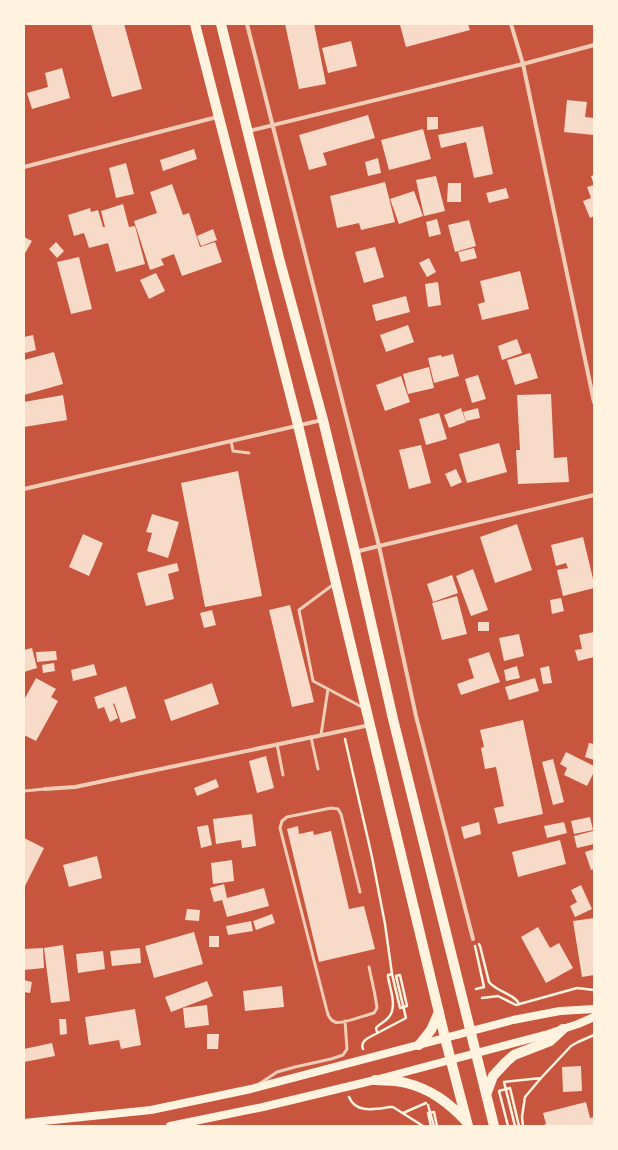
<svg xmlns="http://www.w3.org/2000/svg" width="618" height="1150" viewBox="0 0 618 1150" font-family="'Space Grotesk',sans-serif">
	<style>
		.building { fill: #f7dbc8 }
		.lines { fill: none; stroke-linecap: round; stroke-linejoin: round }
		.path { stroke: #fff3e0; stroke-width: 2.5 }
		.service { stroke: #f1ccb7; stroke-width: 3 }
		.minor { stroke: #f1ccb7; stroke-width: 4 }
		.secondary { stroke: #fff3e0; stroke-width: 8 }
		.primary { stroke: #fff3e0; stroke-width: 10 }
	</style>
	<rect width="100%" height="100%" fill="#c8553d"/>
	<path class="building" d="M91,24H124L142,89L112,97Z
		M285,24H314L326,84L299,89Z
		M403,24H468L470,30L406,47L400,25Z
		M351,41L357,66L328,73L322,48Z
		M62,68L70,98L32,109L27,93L48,87L45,73Z
		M567,100L587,102L585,117L594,118V135L564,132Z
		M368,115L375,138L323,153L327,165L309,170L299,135Z
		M427,117H438V129L427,130Z
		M483,126L493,174L474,178L466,142L441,148L438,135Z
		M423,129L431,159L389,170L381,140Z
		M194,149L197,159L163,171L160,160Z
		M378,158L381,173L368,176L365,162Z
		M126,163L134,194L116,198L109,168Z
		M594,175V216L590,218L583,201L591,198L587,187L594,185L591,176Z
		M436,176L445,211L424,216L416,180Z
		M385,182L395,222L361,230L359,223L337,228L330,196Z
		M448,183H461V202H447Z
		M172,184L183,215L189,213L200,247L215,242L222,262L182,276L174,254L161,259L164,265L150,270L134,221L157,213L150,192Z
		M506,188L509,198L489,203L486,193Z
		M414,191L423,216L399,224L390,199Z
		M123,204L129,227L135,226L145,264L116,272L108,243L89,248L84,233L74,236L68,215L90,208L91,212L98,210L103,227H105L101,211Z
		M437,219L441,234L429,237L426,222Z
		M469,220L476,246L455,252L448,225Z
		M213,229L217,240L201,246L197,236Z
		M24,237L32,241L24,255Z
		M56,242L64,251L57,258L49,249Z
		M375,247L384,277L364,283L355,252Z
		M474,248L477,258L461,262L458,252Z
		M79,257L92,309L71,314L57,262Z
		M429,258L436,272L427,277L419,263Z
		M520,271L529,309L482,320L478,304L485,302L480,281Z
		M156,273L165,291L149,299L140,280Z
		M438,282L441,305L428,307L425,284Z
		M406,296L410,312L376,321L372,305Z
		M408,325L414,342L386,352L380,335Z
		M33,335L36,350L25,353L24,337Z
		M517,339L522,353L502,360L498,346Z
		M54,352L63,384L24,395V360Z
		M530,353L538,378L515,385L507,360Z
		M453,354L459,376L434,383L428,358L441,355L442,357Z
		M429,367L434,388L408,394L403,374Z
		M478,375L486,399L472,403L465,379Z
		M401,376L410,402L385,411L376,385Z
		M551,394L554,458L567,457L569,482L518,484L516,450H520L517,395Z
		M63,395L67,420L24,427V402Z
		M461,408L466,422L449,428L444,415Z
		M478,408L480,418L466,421L463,412Z
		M439,413L447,439L426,445L419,419Z
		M499,443L507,472L467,483L459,454Z
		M421,445L431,483L409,489L399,450Z
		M456,469L462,482L451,487L445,474Z
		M238,471L262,596L205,607L181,483Z
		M152,514L179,522L168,558L147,551L152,533L146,532Z
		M517,524L532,570L495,583L480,537Z
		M83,534L103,543L89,576L69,567Z
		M583,537L594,583V588L563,596L557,570L568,568L566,563L556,566L551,545Z
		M177,563L179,571L168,574L174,599L146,606L137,573Z
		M473,569L488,610L471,616L456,576Z
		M452,575L458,593L433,602L427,584Z
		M457,596L467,634L442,640L432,603Z
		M561,598L564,611L552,614L550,600Z
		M290,605L314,702L292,707L269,610Z
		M212,610L216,625L204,628L200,613Z
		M478,622H489V631H478Z
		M594,632V657L578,661L575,650L582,649L579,635Z
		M519,634L524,656L504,661L499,638Z
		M32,648L37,668L24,672V650Z
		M56,651L57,660L37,662L36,652Z
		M489,652L500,682L461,695L457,684L474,678L468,659Z
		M54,663L55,671L43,673L42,665Z
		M94,664L97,675L73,681L71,670Z
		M517,666L520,678L506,681L504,670Z
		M549,666L552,683L543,684L540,668Z
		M36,678L56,689L51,697L58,701L36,741L24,735V700Z
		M535,678L539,691L509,700L505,687Z
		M212,683L219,704L171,721L164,700Z
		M126,686L136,718L121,723L114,703L113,704L118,718L110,722L104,707L98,709L94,697Z
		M523,720L543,814L498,824L494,808L504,806L496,767L485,769L481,748L484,747L480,730Z
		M589,743L594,744V760L585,757Z
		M566,752L594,766V772L587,786L564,775L567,768L560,764Z
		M266,756L274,788L257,793L249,761Z
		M553,759L564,802L553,805L542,762Z
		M216,779L219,787L197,796L194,788Z
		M252,814L256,846L242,848L241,840L216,844L213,819Z
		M590,817L593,830L574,834L571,821Z
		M479,822L481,834L464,839L461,827Z
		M564,822L567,833L547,838L544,826Z
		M208,825L212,845L201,848L197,827Z
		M298,826L299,834L313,831L314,835L331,831L349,909L364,906L375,949L319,962L287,829Z
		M593,831L594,844L577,848L574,836Z
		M24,838L44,848L24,888Z
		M560,840L566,864L518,877L512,852Z
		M594,849V869L591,870L585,852Z
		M97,856L102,878L69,887L63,865Z
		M232,860L234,881L213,884L211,863Z
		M224,884L227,898L264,888L269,906L227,917L222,900L214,902L210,888Z
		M581,885L592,909L575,917L570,906L577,902L571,890Z
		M187,909L200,910L199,921L185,920Z
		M272,914L275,923L256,930L253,921Z
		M594,918V975L582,977L573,921Z
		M251,921L253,931L228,935L226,926Z
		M538,927L550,948L559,943L573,968L546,983L521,937Z
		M194,932L203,964L154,978L145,946Z
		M209,936H219V947H209Z
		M63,945L70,1001L51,1003L44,948Z
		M43,948L44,968L24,970V949Z
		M140,948L141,963L112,966L110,951Z
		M103,951L105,969L78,973L76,954Z
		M24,980L32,982L30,993L24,992Z
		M207,981L213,996L171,1012L165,997Z
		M282,986L284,1007L245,1011L243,991Z
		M207,1005L209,1025L185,1028L183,1008Z
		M135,1009L141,1045L121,1049L119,1040L89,1045L85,1017Z
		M59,1019H66L67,1034L60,1035Z
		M207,1034H219L218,1049H207Z
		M52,1043L55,1056L24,1062V1049Z
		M581,1066L582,1091L563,1092L562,1067Z
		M586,1102L590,1118L594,1117V1126H541L546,1124L543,1113Z"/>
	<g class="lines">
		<path class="path" d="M345,739L372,857L385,924L392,974L400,1008L407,1006L400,975L396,976L406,1018L368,1038C363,1041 361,1044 363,1049
			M479,944L480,946L489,982C497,992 515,994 519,1004
			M475,946L484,987L476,989
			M482,998L498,996L516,1005L577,988L594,990
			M377,1032L376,1028C379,1024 385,1022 388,1018C398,1008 390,989 388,977V975L392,974
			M349,1097C356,1114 375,1109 390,1107H393L423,1126
			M428,1105L434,1126
			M403,1113L426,1103
			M431,1126L428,1113L434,1112L437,1126
			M508,1126L499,1091L510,1088L519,1126
			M515,1126L504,1082L541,1078
			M523,1126L522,1117L525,1097L541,1078L571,1046L578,1042L594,1035"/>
		<path class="service" d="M231,441L233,451L249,453
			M334,584L299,610L313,681L362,707
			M321,735L328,689
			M311,737L318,769
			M277,744L283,775
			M24,791L45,789
			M360,892L341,814L338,809L331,808L287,817L282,821L280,828L327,1011C328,1016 330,1020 335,1022C342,1025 365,1015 374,1013L377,1008L375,995L369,967
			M259,1084L277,1072L295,1067L331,1059L343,1055L347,1049L345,1021"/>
		<path class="minor" d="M247,24L379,546L416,716L473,939
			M511,24L523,64L594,402
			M249,131L523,64L594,45
			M24,167L217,117
			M24,489L322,420
			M355,552L379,546L594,495
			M45,789L75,787L370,725"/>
		<path class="secondary" d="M24,1123L151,1110L251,1089L513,1020L560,1011L594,1009
			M170,1126L263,1107L375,1080L548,1034L578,1024L594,1017"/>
		<path class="primary" d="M195,24L298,425L445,1038L468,1126
			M221,24L279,258L323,420L355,552L393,719L494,1126
			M419,1045L431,1030L439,1012
			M375,1080C385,1081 396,1080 406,1083C431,1089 449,1103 466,1121
			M486,1095L493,1076L506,1062L514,1055L550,1041L563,1029"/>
	</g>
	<rect width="618" height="1150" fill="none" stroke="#fff3e0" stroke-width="50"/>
</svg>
